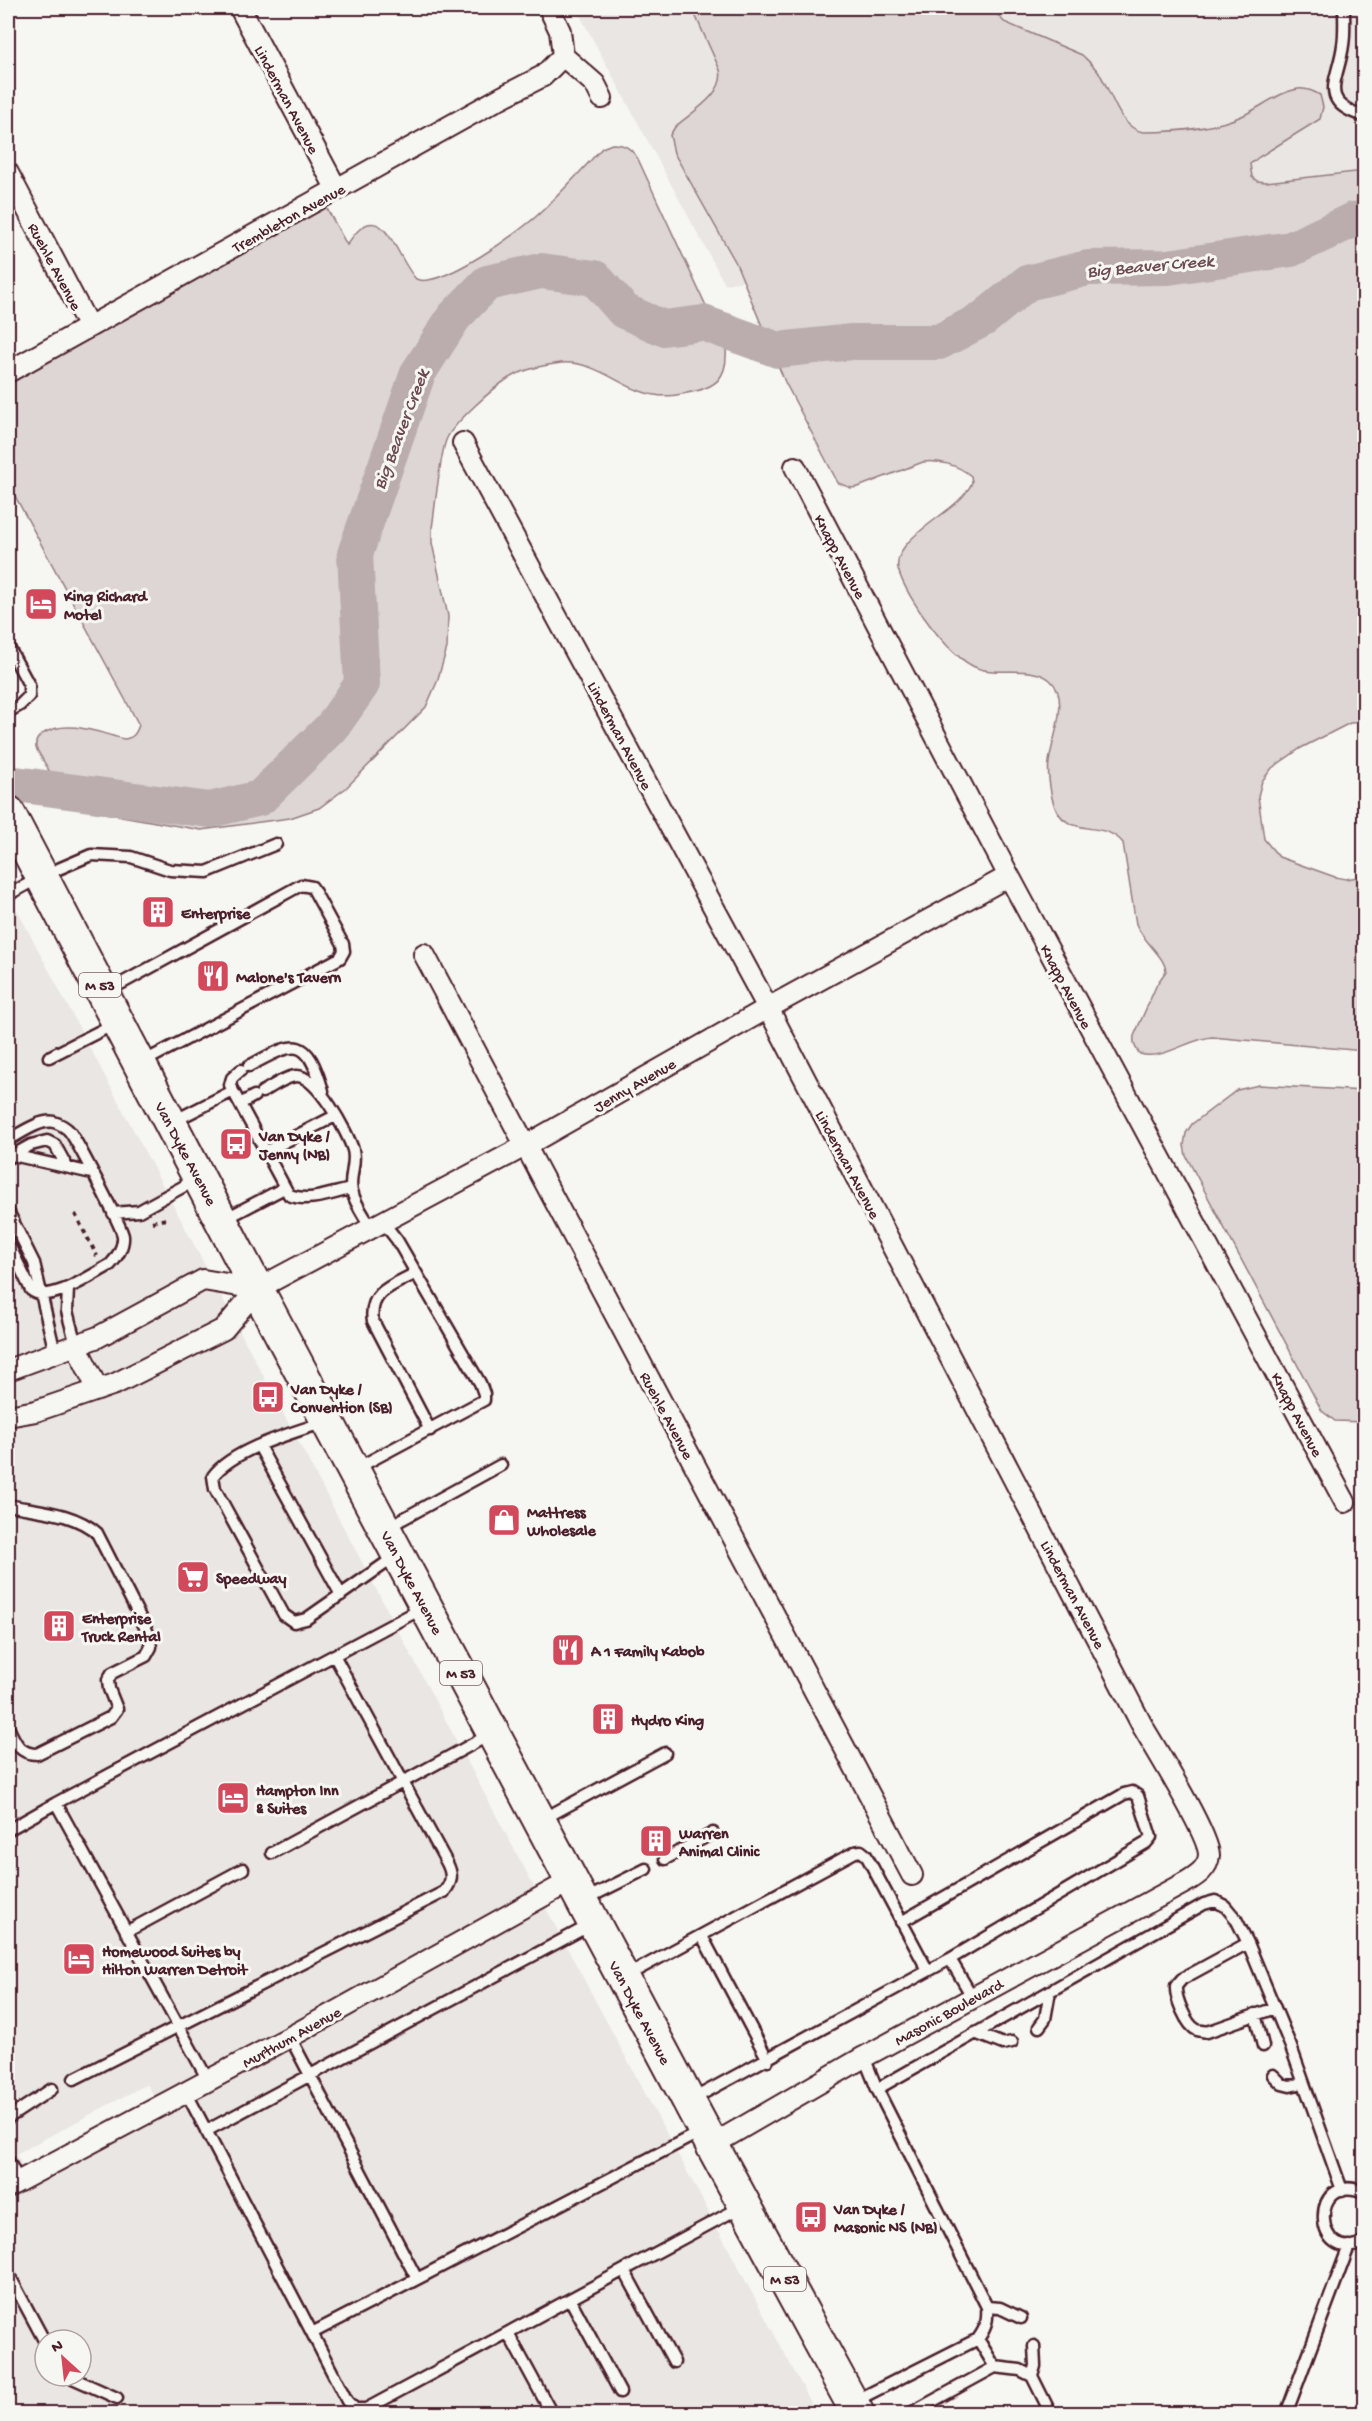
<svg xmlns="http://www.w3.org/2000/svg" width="1372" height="2421" viewBox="0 0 1372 2421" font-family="'Gochi Hand',sans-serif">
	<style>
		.built { fill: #e9e6e3; fill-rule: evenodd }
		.green { fill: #ddd6d5; stroke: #947a80; stroke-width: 1.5 }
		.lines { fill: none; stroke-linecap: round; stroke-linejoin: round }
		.river { stroke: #bbadae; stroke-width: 36 }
		.lane-casing { stroke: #4a1f2b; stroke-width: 15 }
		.street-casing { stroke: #4a1f2b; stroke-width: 24 }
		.primary-casing { stroke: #4a1f2b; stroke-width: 36 }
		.path { stroke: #4a1f2b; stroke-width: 4; stroke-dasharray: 4.5 4.5; stroke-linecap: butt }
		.lane { stroke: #f6f6f2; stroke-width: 10 }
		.street { stroke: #f6f6f2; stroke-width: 20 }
		.primary { stroke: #f6f6f2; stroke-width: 32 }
		.labels { text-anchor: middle; stroke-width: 6; stroke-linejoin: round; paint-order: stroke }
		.shield { fill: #f6f6f2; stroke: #7e6067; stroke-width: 1.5 }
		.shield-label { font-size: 15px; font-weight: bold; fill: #4a1f2b }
		.street-label { font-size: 16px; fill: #4a1f2b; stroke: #f6f6f2 }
		.poi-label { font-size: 16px; font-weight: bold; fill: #4a1f2b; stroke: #f6f6f2; text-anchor: start }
		.water-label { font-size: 18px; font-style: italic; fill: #6c4a52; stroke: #f6f6f2 }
	</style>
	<rect width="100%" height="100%" fill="#f6f6f2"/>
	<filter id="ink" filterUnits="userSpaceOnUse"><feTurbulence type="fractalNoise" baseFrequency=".0167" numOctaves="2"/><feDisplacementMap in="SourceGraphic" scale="12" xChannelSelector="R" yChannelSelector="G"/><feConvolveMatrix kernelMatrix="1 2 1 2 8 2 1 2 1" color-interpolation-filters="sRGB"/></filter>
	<g filter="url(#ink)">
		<path class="built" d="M576,8H1364V171L725,284Z
			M8,893L476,1778L810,2401L814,2413H8ZM147,2084L161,2109L30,2180L16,2154ZM45,2340H81V2376H45Z"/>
		<path class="green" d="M692,8H995L998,15L1004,22L1082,55C1088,61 1094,66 1099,73C1112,92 1118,127 1143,132C1175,132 1214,129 1244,115C1261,107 1279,92 1298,89C1306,88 1313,91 1320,95L1323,107L1320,119L1259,157L1250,164L1252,177L1257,181L1266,182L1364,171V722L1350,723L1301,748L1272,768L1262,781L1258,796L1264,839L1279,857L1335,877L1346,879L1364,876V1051L1212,1037C1188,1039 1163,1061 1140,1054C1135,1048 1133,1044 1134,1036L1157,984L1166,971C1164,955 1144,943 1136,924L1123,843C1103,817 1063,843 1052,798C1050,787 1047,774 1049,762C1052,738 1071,698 1050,680C1034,666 1004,674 984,670C953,665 906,598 898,569C892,535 962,512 972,482L971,476C958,465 940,460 923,462L858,487L851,488L838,483L785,382L736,263L674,153L670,135L675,127C690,113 726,94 720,70Z
			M612,144C625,144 631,148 638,159L726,349C728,379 715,388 687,393C678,395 665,397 655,395C622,390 597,360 561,363C545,365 523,370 509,378C493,388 455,422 447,438C440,451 435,510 432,528V543L448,616L447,648L437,682L426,707L346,788L319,808L290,818L201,830L70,807L36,748C35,740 38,737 44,733C68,719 99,733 124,739C133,738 136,734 139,725L8,483V381L325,205L347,245C382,189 395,257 416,279C440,290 522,230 540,213C562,192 582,170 602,148Z
			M1259,1085L1364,1091V1422L1335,1421L1322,1411L1186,1156L1184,1145L1186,1133L1192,1124L1237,1090Z"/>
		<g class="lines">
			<path class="river" d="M8,783L210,810L260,798L332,727L362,684L355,554L418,373L454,317L487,283L541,271L595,278L624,311L663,328L703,323L778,350L852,342H939L983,319L1027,283L1088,268L1168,267L1291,249L1353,220L1364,219"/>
			<defs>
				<path id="lane" d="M1344,8C1344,20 1345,33 1343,45C1339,79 1316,102 1364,116
					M8,646L29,685V696L20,705L8,712
					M8,895L42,876L91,855L131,857L170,870L207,872L276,844
					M104,993L301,885L312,887L343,944L344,951L340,958L143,1062
					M49,1057L116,1023
					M249,1066C295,1042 306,1033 323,1091
					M233,1091L230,1085L232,1078L241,1070
					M262,1092C272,1087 284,1077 296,1076C316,1074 348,1133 353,1150C357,1164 348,1178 352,1191C355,1204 365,1217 371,1228
					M240,1104L254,1096
					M174,1121L233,1091L289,1195C309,1203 331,1193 351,1189
					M8,1140C20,1134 40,1119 54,1122C60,1124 67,1128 70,1132C77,1141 122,1227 123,1236C124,1246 117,1258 110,1265C91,1275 49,1305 31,1290L8,1243
					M265,1152L335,1116
					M13,1155L31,1145L47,1141L55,1145L67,1167
					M8,1158L13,1155L92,1173
					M8,1211L34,1263L55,1353
					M113,1213L139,1211L197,1179
					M223,1220L284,1188
					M416,1273C394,1285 368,1291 373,1321L430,1430
					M68,1288L67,1311L76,1345
					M325,1422C292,1433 234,1449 213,1476L215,1489L284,1615L294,1622L306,1619L396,1556
					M259,1446L341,1595
					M357,1468L484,1400V1394L480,1383L397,1240L383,1222
					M8,1505C37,1511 73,1512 97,1533L149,1635L151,1647L146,1656L112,1673L108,1680L109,1689L117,1709L111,1717L37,1754C19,1754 15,1742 8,1727
					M388,1527L501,1465
					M543,1819L665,1753
					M8,1830L56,1803
					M272,1853L491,1734
					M665,1859L713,1833
					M586,1899L646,1869
					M126,1932L243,1869
					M702,1936L768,2060
					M1248,1943L1182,1979L1176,1986C1175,1997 1186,2025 1197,2030C1200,2031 1204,2031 1207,2032L1275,2008
					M950,1959L973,1998
					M626,1976L855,1852L861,1851L866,1855L928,1971
					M1255,2014L1263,2046
					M1039,2027L1045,2019L1050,1991
					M975,2033L1003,2044L1012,2042
					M1273,2075L1282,2084L1290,2086L1303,2083
					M74,2079L444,1892C452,1882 453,1875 447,1863L334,1655
					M208,2080L56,1803L423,1608
					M877,2089L1204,1904L1215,1901L1225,1906L1236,1919L1248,1943L1291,2047L1342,2190
					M186,2092L312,2333L417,2279L290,2037
					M691,2100L950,1959L1146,1843L1151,1837L1138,1796L1132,1792L1124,1794L901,1922
					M8,2118L52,2089
					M206,2131L592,1924
					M8,2160L19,2181
					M1364,2192C1308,2169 1313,2268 1364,2242
					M624,2270L674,2362
					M8,2273L45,2342
					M417,2279L702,2131
					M570,2299L620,2392
					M987,2307L1000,2308L1021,2318
					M312,2333L347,2401L355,2409H366L741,2207
					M508,2333L552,2414
					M978,2339L995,2367
					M68,2376L117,2398
					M1032,2376L1035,2366L1034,2346
					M855,2401L978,2339C986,2328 988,2321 987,2307L877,2089L864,2057
					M909,2414L995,2367L1020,2370L1032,2376L1051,2414
					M1286,2414L1349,2246"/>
				<path id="street" d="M240,8L337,190
					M549,8L560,31L563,56L595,84L602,98
					M8,173L89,327
					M8,372L502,97L543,76L563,56
					M463,443L768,1008L1143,1727C1156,1749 1209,1835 1209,1855C1208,1869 1196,1876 1186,1882L864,2057L712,2145
					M795,467L1009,876L1345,1502
					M424,954L912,1875
					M76,1345L98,1390
					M8,1370L98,1337L203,1280L257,1289
					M8,1416L36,1411L115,1384L224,1329L257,1289L525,1146L768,1008L1009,876
					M8,2187L290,2037L572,1880"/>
				<path id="primary" d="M8,812L257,1289L712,2145L858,2414"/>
			</defs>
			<use href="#lane" class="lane-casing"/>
			<use href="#street" class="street-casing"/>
			<use href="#primary" class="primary-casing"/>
			<path class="path" d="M75,1214L97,1256
				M152,1222L166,1219"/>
			<use href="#lane" class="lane"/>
			<use href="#street" class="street"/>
			<use href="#primary" class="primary"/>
		</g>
	</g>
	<defs>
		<symbol id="hotel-square" viewBox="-11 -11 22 22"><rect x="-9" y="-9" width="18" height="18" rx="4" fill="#d1495b" stroke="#f6f6f2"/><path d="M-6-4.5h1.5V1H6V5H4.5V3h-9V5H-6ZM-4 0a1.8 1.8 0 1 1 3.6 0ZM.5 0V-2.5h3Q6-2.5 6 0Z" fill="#fff"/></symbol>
		<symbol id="building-square" viewBox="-11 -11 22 22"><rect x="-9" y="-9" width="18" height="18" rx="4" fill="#d1495b" stroke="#f6f6f2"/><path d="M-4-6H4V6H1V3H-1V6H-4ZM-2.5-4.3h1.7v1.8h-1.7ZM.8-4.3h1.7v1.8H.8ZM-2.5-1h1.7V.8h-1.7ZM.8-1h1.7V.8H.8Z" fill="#fff"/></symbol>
		<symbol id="restaurant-square" viewBox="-11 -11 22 22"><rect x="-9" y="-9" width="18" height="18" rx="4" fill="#d1495b" stroke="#f6f6f2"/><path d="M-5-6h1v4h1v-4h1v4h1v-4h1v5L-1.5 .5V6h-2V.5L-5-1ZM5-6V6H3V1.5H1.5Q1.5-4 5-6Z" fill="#fff"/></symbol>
		<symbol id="bus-square" viewBox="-11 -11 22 22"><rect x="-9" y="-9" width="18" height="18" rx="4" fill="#d1495b" stroke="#f6f6f2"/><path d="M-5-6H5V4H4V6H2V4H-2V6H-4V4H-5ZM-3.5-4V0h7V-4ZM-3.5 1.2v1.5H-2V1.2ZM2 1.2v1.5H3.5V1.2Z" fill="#fff"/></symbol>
		<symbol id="shop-square" viewBox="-11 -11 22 22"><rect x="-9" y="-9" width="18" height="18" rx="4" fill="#d1495b" stroke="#f6f6f2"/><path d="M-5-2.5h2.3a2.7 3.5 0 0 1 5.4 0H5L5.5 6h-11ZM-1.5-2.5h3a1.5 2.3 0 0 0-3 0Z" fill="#fff"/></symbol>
		<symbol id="supermarket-square" viewBox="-11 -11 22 22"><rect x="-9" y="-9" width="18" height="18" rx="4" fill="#d1495b" stroke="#f6f6f2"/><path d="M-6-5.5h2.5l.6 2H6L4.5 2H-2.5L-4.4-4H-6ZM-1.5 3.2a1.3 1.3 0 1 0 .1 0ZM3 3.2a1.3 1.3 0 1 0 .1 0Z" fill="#fff"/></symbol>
	</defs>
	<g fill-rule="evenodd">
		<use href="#hotel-square" x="22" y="585" width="38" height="38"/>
		<use href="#building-square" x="139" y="893" width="38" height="38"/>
		<use href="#restaurant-square" x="194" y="957" width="38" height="38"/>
		<use href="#bus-square" x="217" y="1125" width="38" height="38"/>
		<use href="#bus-square" x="249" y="1378" width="38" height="38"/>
		<use href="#shop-square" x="485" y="1501" width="38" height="38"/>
		<use href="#supermarket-square" x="174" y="1558" width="38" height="38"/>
		<use href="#building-square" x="40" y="1607" width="38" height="38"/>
		<use href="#restaurant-square" x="549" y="1631" width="38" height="38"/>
		<use href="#building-square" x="589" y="1700" width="38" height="38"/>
		<use href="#hotel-square" x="214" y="1779" width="38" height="38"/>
		<use href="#building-square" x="637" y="1822" width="38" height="38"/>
		<use href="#hotel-square" x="60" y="1940" width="38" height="38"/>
		<use href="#bus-square" x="792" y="2198" width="38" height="38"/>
	</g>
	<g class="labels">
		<g class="shield">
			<rect x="79" y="973" width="42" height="24" rx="4.5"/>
			<rect x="440" y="1661" width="42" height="24" rx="4.5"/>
			<rect x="764" y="2267" width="42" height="24" rx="4.5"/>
		</g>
		<g class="shield-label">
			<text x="100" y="990">M 53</text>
			<text x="461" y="1678">M 53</text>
			<text x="785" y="2284">M 53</text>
		</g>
		<g class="street-label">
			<text transform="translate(288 99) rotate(62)" y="6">Linderman Avenue</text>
			<text transform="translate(288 217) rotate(-29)" y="6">Trembleton Avenue</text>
			<text transform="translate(56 266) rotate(62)" y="6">Ruehle Avenue</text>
			<text transform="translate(841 556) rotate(62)" y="6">Knapp Avenue</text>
			<text transform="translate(621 735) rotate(62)" y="6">Linderman Avenue</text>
			<text transform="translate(1067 986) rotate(62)" y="6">Knapp Avenue</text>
			<text transform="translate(634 1084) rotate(-30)" y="6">Jenny Avenue</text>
			<text transform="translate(187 1153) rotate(62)" y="6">Van Dyke Avenue</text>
			<text transform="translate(849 1164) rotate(62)" y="6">Linderman Avenue</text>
			<text transform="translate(1298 1414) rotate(62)" y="6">Knapp Avenue</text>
			<text transform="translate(668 1415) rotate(62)" y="6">Ruehle Avenue</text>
			<text transform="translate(413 1582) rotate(62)" y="6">Van Dyke Avenue</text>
			<text transform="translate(1074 1594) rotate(62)" y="6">Linderman Avenue</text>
			<text transform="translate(948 2011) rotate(-29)" y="6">Masonic Boulevard</text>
			<text transform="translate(641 2012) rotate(62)" y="6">Van Dyke Avenue</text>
			<text transform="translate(291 2036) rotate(-29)" y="6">Murthum Avenue</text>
		</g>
		<g class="poi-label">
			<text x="64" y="601">King Richard<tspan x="64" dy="18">Motel</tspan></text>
			<text x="181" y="918">Enterprise</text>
			<text x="236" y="982">Malone's Tavern</text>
			<text x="259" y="1141">Van Dyke /<tspan x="259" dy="18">Jenny (NB)</tspan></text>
			<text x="291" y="1394">Van Dyke /<tspan x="291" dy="18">Convention (SB)</tspan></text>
			<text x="527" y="1517">Mattress<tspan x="527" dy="18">Wholesale</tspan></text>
			<text x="216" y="1583">Speedway</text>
			<text x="82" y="1623">Enterprise<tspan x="82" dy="18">Truck Rental</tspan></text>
			<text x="591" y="1656">A 1 Family Kabob</text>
			<text x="631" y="1725">Hydro King</text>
			<text x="256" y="1795">Hampton Inn<tspan x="256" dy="18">&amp; Suites</tspan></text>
			<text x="679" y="1838">Warren<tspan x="679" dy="18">Animal Clinic</tspan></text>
			<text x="102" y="1956">Homewood Suites by<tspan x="102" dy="18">Hilton Warren Detroit</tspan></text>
			<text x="834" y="2214">Van Dyke /<tspan x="834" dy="18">Masonic NS (NB)</tspan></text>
		</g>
		<g class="water-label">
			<text transform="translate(1150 265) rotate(-5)" y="6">Big Beaver Creek</text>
			<text transform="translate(400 429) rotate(-69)" y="6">Big Beaver Creek</text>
		</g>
	</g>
	<rect width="1372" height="2421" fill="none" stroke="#f6f6f2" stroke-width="30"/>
	<rect x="15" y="15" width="1342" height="2391" fill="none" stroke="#4a1f2b" stroke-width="2" filter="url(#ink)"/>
	<g transform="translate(63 2358) rotate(333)"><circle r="28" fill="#f6f6f2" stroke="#b1a0a2" stroke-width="1.5"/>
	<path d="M0-4.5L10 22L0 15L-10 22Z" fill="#d1495b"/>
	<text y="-9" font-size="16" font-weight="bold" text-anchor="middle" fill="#4a1f2b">N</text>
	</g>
</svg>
